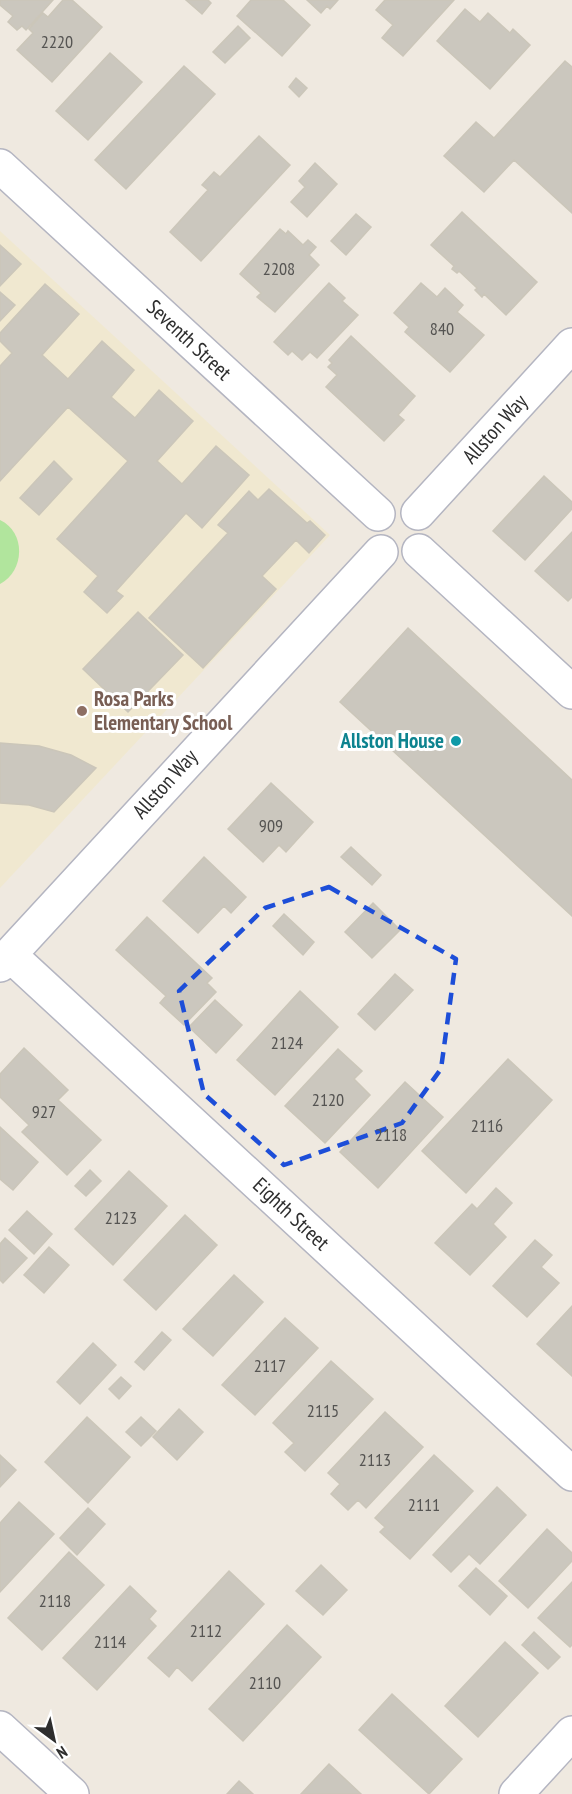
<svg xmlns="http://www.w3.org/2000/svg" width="572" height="1794" viewBox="0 0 572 1794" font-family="'PT Sans Narrow',sans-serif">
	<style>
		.education { fill: #f0e8d0 }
		.green { fill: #b1e59d }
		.building { fill: #cbc7be; stroke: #cbc6b9; stroke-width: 1.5 }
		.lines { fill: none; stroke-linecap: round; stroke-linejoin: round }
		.street-casing { stroke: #b4b5c1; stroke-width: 36 }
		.street { stroke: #fff; stroke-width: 33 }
		.marked { fill: none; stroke: #1d4ed8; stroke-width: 4.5; stroke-dasharray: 12 8; stroke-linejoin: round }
		.education-dot { fill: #8d6e63; stroke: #fff; stroke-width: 2 }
		.culture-dot { fill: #0f9aa8; stroke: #fff; stroke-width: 2 }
		.labels { text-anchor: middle; stroke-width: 6; stroke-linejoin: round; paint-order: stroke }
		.number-label { font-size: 18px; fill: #555452 }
		.street-label { font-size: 21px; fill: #2e2e2e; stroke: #fff }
		.education-label { font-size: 21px; font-weight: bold; fill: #785e54; stroke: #fff; text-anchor: start }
		.culture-label { font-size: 21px; font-weight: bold; fill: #0d838f; stroke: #fff; text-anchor: end }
	</style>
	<rect width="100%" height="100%" fill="#efe9e0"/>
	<path class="education" d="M0,231L330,535L0,888Z"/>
	<path class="green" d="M0,520C26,532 25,571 0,584Z"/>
	<path class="building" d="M0,0H53L26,30L22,26L17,30L8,22L13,16L0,5Z
		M63,0H72L102,27L52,82L17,50L33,33L29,29L43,13L48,17Z
		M186,0H208L211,3L202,14Z
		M251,0H283L310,25L282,56L237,16Z
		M307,0H338L330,9L327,6L321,13Z
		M385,0H454L403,56L382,38L393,25L376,10Z
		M465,9L480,22L488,13L510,33L513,29L530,45L490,89L437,41Z
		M238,26L250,38L225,63L213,52Z
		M110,53L142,82L88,140L56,111Z
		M565,61L572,67V213L514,160L484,192L444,156L476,122L494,138Z
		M184,66L215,94L126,189L95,160Z
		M296,78L307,88L299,97L289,87Z
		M259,136L290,165L201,261L170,232L208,190L202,185L214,172L220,177Z
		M315,163L337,184L307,217L291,202L305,187L299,181Z
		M462,212L537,282L506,315L484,294L482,297L475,290L477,288L459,271L457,273L452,269L454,266L431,245Z
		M356,214L371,227L346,255L331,241Z
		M280,229L286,234L288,231L303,245L308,240L316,247L309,255L319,265L275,312L257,297L261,293L240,274Z
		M0,245L21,264L0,286Z
		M329,283L345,298L342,301L358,315L317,358L310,352L302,360L292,351L288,355L274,342Z
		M421,283L437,297L445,288L463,305L457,312L484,335L450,372L405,332L409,327L394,313Z
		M45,284L79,314L42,355L68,379L102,341L134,370L111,397L135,418L159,390L193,421L157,461L182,484L216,446L249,475L202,528L186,513L116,591L123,596L107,613L84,592L98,576L57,539L128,461L68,407L0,481V366L12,353L0,341V333Z
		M0,292L15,305L0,321Z
		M351,336L415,396L398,415L404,420L384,441L326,387L337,375L328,367L332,363L329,360Z
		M54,461L72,479L39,515L20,498Z
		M544,476L572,502V509L525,560L493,531Z
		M269,489L307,523L310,521L325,535L309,553L296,540L262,576L276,589L203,668L149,618L228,533L218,525L249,491L258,500Z
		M572,532V597L568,601L535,571Z
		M138,612L183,655L128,712L83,669Z
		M408,628L572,780V916L340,702Z
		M0,743L39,746L71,755L96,768L54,812L29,805L0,803Z
		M271,783L313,822L286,852L279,845L263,862L228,829Z
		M351,847L381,875L372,885L341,857Z
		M204,857L246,897L231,913L224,906L198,933L163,901Z
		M373,903L400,930L372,958L345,932Z
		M284,914L314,942L303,955L273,926Z
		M147,917L212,978L207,983L216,992L184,1025L160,1003L166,996L116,950Z
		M395,974L413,990L375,1030L358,1014Z
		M300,991L338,1027L275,1095L237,1060Z
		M215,1000L242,1025L216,1053L189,1027Z
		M24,1048L68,1090L58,1100L101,1140L67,1175L22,1132L29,1125L0,1097V1074Z
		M338,1049L362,1071L354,1079L370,1095L325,1143L285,1106Z
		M508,1059L552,1100L466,1193L422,1151Z
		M405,1082L443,1117L378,1188L340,1152Z
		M0,1127L38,1162L13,1190L0,1179Z
		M90,1170L101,1181L86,1196L75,1186Z
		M129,1171L167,1206L113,1265L75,1229Z
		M496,1188L512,1203L493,1224L506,1237L470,1275L435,1243L472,1204L477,1209Z
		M27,1211L52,1234L34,1254L9,1230Z
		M185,1215L217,1245L156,1310L124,1280Z
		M5,1238L27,1258L3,1283L0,1280V1244Z
		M535,1240L552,1255L541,1267L559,1283L527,1317L493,1286Z
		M49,1247L69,1265L44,1293L24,1275Z
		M234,1275L263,1302L213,1356L183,1329Z
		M572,1306V1376L537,1344Z
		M285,1318L318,1348L255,1415L222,1385Z
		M162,1332L171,1340L144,1370L135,1362Z
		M93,1343L116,1365L80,1404L57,1382Z
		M331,1361L373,1399L305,1471L285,1452L294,1443L273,1423Z
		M121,1377L131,1386L119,1399L109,1389Z
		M179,1409L203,1432L177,1460L153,1437Z
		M385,1412L423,1447L366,1508L358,1500L348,1510L331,1494L340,1484L328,1473Z
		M87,1417L130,1457L88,1503L45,1462Z
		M141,1417L156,1431L141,1446L126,1432Z
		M0,1455L16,1470L0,1487Z
		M434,1455L473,1491L410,1559L380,1532L385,1527L375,1518Z
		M497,1487L526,1515L480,1564L469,1554L451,1572L433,1555Z
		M19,1502L54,1534L0,1592V1523Z
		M88,1508L105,1524L77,1555L60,1538Z
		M547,1529L572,1553V1561L528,1608L499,1581Z
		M69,1552L104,1585L42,1650L8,1618Z
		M321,1565L347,1590L323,1615L296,1591Z
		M476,1568L507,1596L490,1615L459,1586Z
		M229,1571L264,1604L192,1681L177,1667L169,1677L148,1658Z
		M572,1582V1645L570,1647L538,1618Z
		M130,1586L156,1611L149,1619L156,1626L97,1690L63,1658Z
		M287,1625L321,1657L243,1741L209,1709Z
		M534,1632L560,1657L548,1669L522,1645Z
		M505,1642L538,1673L478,1737L445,1706Z
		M392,1694L462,1759L429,1794L359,1730Z
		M329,1764L361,1794H301Z
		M239,1781L253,1794H227Z"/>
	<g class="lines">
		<defs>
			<path id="street" d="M0,166L378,514
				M418,513L572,345
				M419,551L572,692
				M10,955L572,1474
				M0,965L381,552
				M0,1728L72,1794
				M516,1794L572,1733"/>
		</defs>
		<use href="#street" class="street-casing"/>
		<use href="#street" class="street"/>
	</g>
	<path class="marked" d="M329,887L456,959L441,1069L402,1123L284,1165L204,1094L179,991L265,908Z"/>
	<circle class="education-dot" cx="82" cy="711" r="6"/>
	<circle class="culture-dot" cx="456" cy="741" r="6"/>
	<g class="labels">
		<g class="number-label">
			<text x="57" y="48">2220</text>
			<text x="279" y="275">2208</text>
			<text x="442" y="335">840</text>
			<text x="271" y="832">909</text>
			<text x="287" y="1049">2124</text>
			<text x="328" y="1106">2120</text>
			<text x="44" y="1118">927</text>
			<text x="487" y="1132">2116</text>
			<text x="391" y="1141">2118</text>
			<text x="121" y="1224">2123</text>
			<text x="270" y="1372">2117</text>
			<text x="323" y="1417">2115</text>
			<text x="375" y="1466">2113</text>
			<text x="424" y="1511">2111</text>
			<text x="55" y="1607">2118</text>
			<text x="206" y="1637">2112</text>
			<text x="110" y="1648">2114</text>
			<text x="265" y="1689">2110</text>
		</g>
		<g class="street-label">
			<text transform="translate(189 340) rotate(43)" y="7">Seventh Street</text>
			<text transform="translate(495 429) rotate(-48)" y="7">Allston Way</text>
			<text transform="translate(165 784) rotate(-48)" y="7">Allston Way</text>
			<text transform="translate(291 1214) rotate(43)" y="7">Eighth Street</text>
		</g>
		<g class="education-label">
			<text x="94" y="706">Rosa Parks<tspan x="94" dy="24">Elementary School</tspan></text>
		</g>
		<g class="culture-label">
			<text x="444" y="748">Allston House</text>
		</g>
	</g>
	<g transform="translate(54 1740) rotate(147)" stroke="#ffffff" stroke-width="4.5" paint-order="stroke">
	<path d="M0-4.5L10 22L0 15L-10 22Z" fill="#2e2e2e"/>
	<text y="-9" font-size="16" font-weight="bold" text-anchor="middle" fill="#2e2e2e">N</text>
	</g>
</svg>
